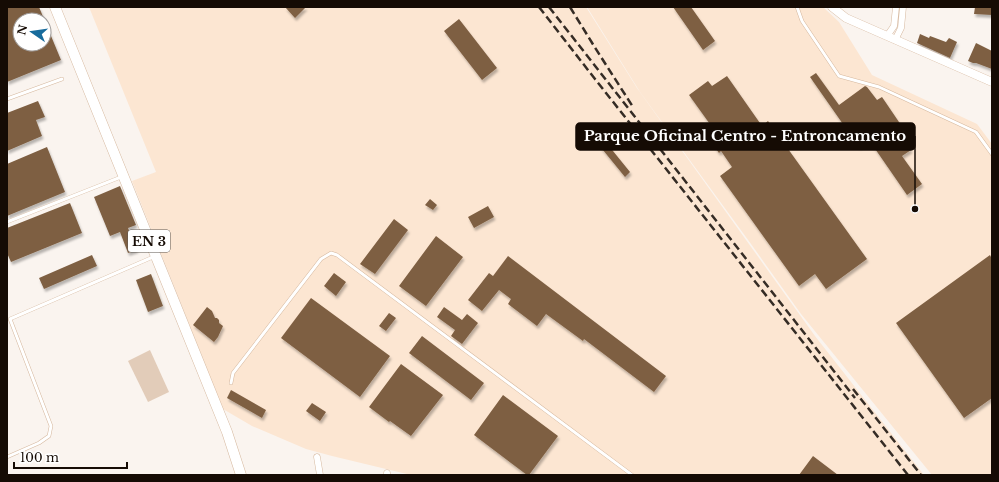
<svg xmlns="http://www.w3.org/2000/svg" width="999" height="482" viewBox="0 0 999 482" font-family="'Libre Baskerville',serif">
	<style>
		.built { fill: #fce6d2 }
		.park { fill: #e2ccb9 }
		.building { fill: #7e5f42; fill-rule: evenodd; filter: url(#shadow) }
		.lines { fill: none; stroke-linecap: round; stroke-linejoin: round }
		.service-casing { stroke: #d6b89e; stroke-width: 4 }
		.minor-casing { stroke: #d6b89e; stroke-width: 7 }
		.tertiary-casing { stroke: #d6b89e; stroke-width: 9 }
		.primary-casing { stroke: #d6b89e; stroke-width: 11 }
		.service { stroke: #fff; stroke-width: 3 }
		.minor { stroke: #fff; stroke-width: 6 }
		.tertiary { stroke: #fff; stroke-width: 8 }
		.primary { stroke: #fff; stroke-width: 10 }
		.rail { stroke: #352c25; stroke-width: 2.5; stroke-dasharray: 8 4; stroke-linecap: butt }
		.labels { text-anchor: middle; stroke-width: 3; stroke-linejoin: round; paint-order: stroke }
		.shield { fill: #fff; stroke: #5b544f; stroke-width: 1 }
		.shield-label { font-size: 13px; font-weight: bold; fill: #150b04 }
		.leader { fill: none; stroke: #150b04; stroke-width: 1.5 }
		.callout-dot { fill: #150b04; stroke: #fff; stroke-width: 1.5 }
		.callout { fill: #150b04; stroke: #150b04; stroke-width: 1.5 }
		.callout-label { font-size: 15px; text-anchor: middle; font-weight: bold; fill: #fff }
	</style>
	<defs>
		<filter id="shadow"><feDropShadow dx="1.5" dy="3" stdDeviation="1" flood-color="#0004"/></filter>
	</defs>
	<rect width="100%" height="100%" fill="#faf4ef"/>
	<path class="built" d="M89,7H586L637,88L815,336L924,475H411L332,456L306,449L252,426L223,409L132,181L156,172Z
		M587,7H823L839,22L872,75L977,124L992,144V475H932L801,314L751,244L640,92Z"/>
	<path class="park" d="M150,350L169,392L148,402L128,361Z"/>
	<path class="building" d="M7,7H39L61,60L7,82ZM20,20H44V44H20Z
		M285,7H306L295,18Z
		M673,7H691L715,41L703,50Z
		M975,7H992V15L974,14Z
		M459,19L497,68L482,80L444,31Z
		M920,34L929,38L930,36L946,42L949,38L957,42L950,58L917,43Z
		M976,43L992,51V69L976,63H973L968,61Z
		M816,73L839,105L865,86L867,87L877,100L882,97L901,125L896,128L911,150L902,156L922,184L907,195L869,140L859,147L810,77Z
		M727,76L762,126L768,121L867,259L826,289L815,274L799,286L720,176L732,167L721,151L719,153L704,132L712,127L689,95L708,81L712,86Z
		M38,101L45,117L36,120L42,136L7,151V113Z
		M600,135L630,172L625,177L594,139Z
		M47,147L65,192L7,216V164Z
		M120,186L136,225L128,228L137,250L128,253L120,232L110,236L94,197Z
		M430,199L437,205L433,210L425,205Z
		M70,203L82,233L11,262L7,253V228Z
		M488,206L494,217L474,228L468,217Z
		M394,219L408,230L375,274L360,264Z
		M436,236L463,257L426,306L399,286Z
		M92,255L97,266L44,289L39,278Z
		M990,255L992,259V398L964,418L896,323Z
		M508,256L666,376L654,392L584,339L583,341L546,314L537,326L508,304L511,299L499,290L482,311L468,300L489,273L493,276Z
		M334,273L346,282L336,296L324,286Z
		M151,274L163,306L148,312L136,280Z
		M311,298L390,356L360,397L281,338Z
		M207,307L212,311L215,318H217L219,320V323L223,326L218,337L214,342L193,325Z
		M444,307L462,320L467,314L478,323L462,344L451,336L455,330L437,317Z
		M389,313L396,318L386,331L379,326Z
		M422,336L484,383L471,400L409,353Z
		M401,364L443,395L411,436L390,421L389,422L369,407Z
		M231,390L266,410L262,418L227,398Z
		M503,395L558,436L529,475H527L474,435Z
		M312,403L326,412L320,421L306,411Z
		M813,456L838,475H799Z"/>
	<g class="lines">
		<defs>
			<path id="service" d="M797,7L802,21L839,76L879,87L976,132L992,154
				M7,99L62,79
				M7,222L121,177
				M231,383L233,373L321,259L331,253L337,255L632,475
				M7,457L39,443L49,436L51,426L10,319L153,257"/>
			<path id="minor" d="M887,36L894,26L896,7
				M895,40L901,28L903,7
				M317,457L320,475
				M387,475V473"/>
			<path id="tertiary" d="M832,7L846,18L992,82"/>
			<path id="primary" d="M55,7L227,432L241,475"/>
		</defs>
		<use href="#service" class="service-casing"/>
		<use href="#minor" class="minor-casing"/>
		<use href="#tertiary" class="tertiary-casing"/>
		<use href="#primary" class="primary-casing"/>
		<use href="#service" class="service"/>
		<use href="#minor" class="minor"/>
		<use href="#tertiary" class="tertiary"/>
		<use href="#primary" class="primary"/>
		<path class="rail" d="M539,7L595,79L908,475
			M549,7L855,398
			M570,7L594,46L633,107
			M853,389L921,475"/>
	</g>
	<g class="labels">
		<rect class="shield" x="128" y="230" width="42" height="22" rx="3"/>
		<g class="shield-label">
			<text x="149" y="246">EN 3</text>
		</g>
	</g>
	<path class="leader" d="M915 209L915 136"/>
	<circle class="callout-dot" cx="915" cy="209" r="4"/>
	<rect class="callout" x="576" y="123" width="339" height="27" rx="4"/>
	<g class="callout-label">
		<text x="745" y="141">Parque Oficinal Centro - Entroncamento</text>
	</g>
	<rect width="999" height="482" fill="none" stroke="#150b04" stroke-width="16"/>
	<g transform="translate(32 32) rotate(283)"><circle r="19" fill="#ffffff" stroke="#a19d9b"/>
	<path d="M0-3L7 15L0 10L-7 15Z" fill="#176b9c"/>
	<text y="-6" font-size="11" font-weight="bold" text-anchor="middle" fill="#150b04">N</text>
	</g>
	<path d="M14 462v6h113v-6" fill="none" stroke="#150b04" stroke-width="2"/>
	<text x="20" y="462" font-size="12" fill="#150b04" stroke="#ffffff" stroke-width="3" paint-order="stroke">100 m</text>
</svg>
